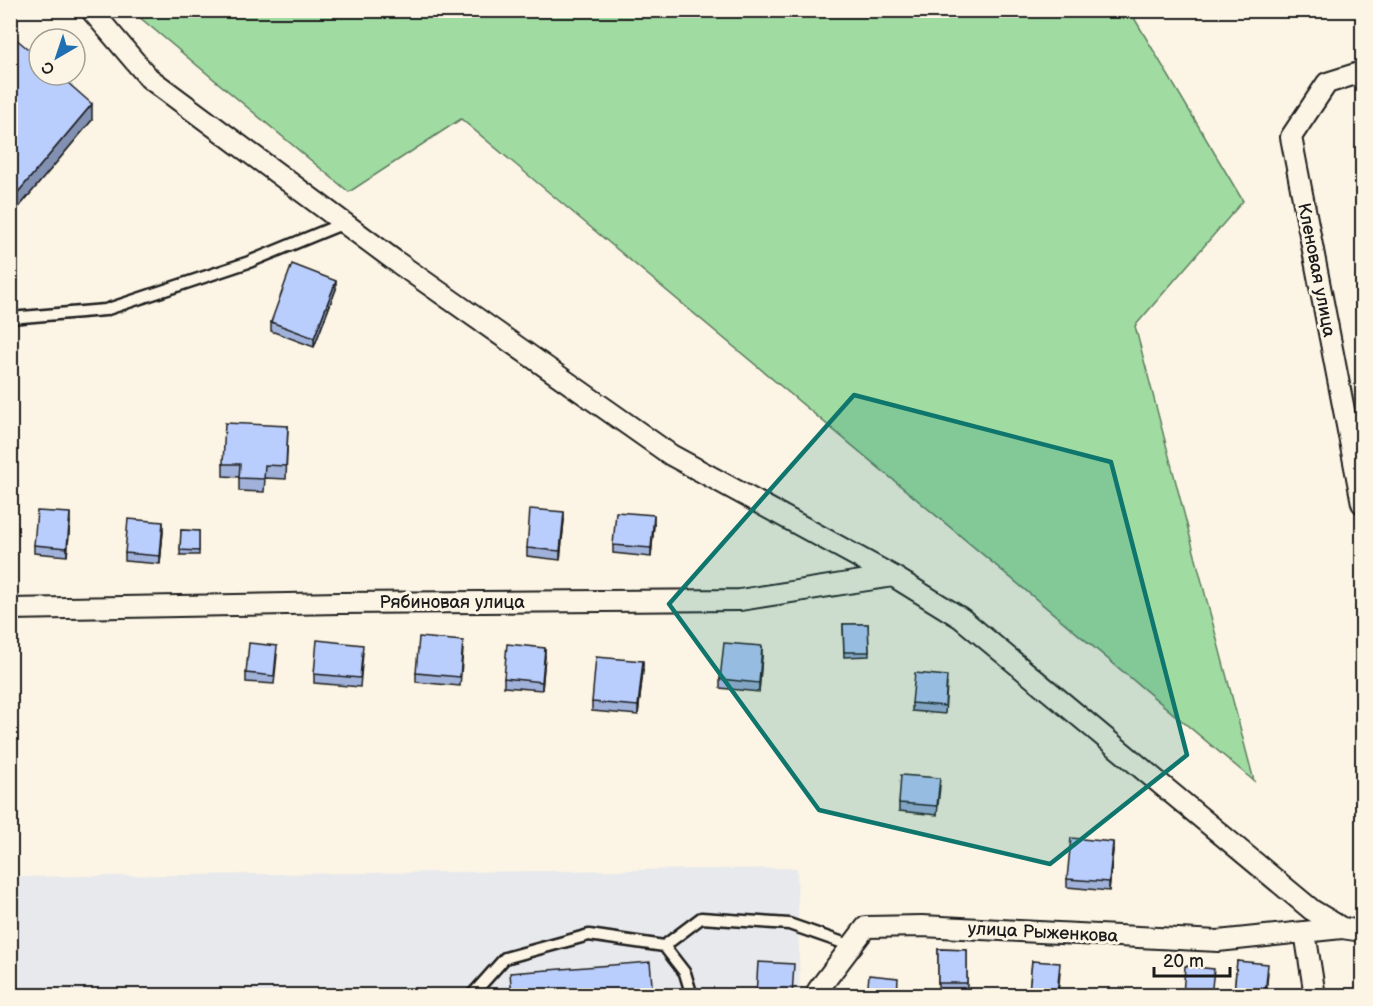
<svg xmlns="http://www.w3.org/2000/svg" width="1373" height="1006" viewBox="0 0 1373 1006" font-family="'Balsamiq Sans',sans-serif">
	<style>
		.built { fill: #e8e9ec }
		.green { fill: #a0dca2; stroke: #5e7c5f; stroke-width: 1.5 }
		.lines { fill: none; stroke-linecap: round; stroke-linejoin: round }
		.service-casing { stroke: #1c1c1c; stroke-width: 15 }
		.minor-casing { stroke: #1c1c1c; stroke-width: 24 }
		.service { stroke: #fcf5e5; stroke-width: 10 }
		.minor { stroke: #fcf5e5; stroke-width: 20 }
		.wall { fill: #a0b1da; stroke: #1c1c1c; stroke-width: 1.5 }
		.shaded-wall { fill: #8290b2; stroke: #1c1c1c; stroke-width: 1.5 }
		.building { fill: #bacefe; stroke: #1c1c1c; stroke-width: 1.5 }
		.marked { fill: #0f766e; fill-opacity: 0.2; stroke: #0f766e; stroke-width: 4.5; stroke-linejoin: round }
		.labels { text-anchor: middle; stroke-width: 6; stroke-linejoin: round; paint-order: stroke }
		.street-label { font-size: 18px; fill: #1c1c1c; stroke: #fcf5e5 }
	</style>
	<rect width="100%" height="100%" fill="#fcf5e5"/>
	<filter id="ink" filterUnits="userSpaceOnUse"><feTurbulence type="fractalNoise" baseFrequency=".0167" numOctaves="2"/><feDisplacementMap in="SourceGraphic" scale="12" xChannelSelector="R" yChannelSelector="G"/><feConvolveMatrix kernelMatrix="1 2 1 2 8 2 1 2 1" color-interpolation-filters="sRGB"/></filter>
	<g filter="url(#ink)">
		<path class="built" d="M797,868L800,995H11L10,877Z"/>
		<path class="green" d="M132,11H1130L1243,201L1135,326L1254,781L461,119L349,192Z"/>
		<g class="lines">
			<defs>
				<path id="service" d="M10,318L105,310L249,262L344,223
					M664,946L701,918L789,924L852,946
					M471,996L505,958L589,935L664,946L685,973L692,996"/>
				<path id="minor" d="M91,10L149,78L394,260L671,455L893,576L961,618L1312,910L1342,928
					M1362,72L1327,83L1291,137L1362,503
					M10,609L340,603L740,600L893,576
					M1305,932L1315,996
					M818,996V990L866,927L922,926L1218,941L1342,928L1362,931"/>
			</defs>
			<use href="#service" class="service-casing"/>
			<use href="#minor" class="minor-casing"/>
			<use href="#service" class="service"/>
			<use href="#minor" class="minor"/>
		</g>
		<path class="wall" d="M10,34L92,120L14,213L10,210Z
			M336,289L314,347L271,331V322Z
			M288,426L286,479L265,478L264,492L239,491V477L223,476V464Z
			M564,520L560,560L527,556V548Z
			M70,522L67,556L34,553V545Z
			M654,524L651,557L613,553V545Z
			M181,530L199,531V555H180Z
			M163,531L160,564L125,561V553Z
			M843,624H868L869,656L844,657Z
			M463,650L460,686L416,682V673Z
			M363,653L360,687L314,683V674Z
			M277,655L274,684L246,682V673Z
			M762,655L759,692L720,688V679Z
			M545,656L542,690L504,687V678Z
			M643,670L638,715L592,711V702Z
			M947,684L945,714L912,711V703Z
			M940,786L937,815L899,811V803Z
			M1113,850L1109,891L1067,887V879Z
			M938,949L967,950V991H938Z
			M1032,961L1060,972L1058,996H1029Z
			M1237,961L1268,972L1266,996H1234Z"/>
		<path class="shaded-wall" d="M92,104V120L14,213V197Z
			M336,281V289L314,347V338Z
			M564,512V520L560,560V551Z
			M70,513V522L67,556V548Z
			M654,515V524L651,557V548Z
			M163,522V531L160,564V556Z
			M762,646V655L759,692V683Z
			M545,648V656L542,690V682Z
			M643,661V670L638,715V706Z
			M1113,842V850L1109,891V882Z"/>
		<path class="building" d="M10,34L39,58V75H59L92,104L14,197L10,194Z
			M292,264L336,281L314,338L271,322Z
			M225,423L288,426L286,466L265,465L264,479L239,478L240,464H223Z
			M530,509L564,512L560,551L527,548Z
			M37,511L70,513L67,548L34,545Z
			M616,512L654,515L651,548L613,545Z
			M128,519L163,522L160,556L125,553Z
			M181,530L199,531V551L180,550Z
			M843,624H868L869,652H844Z
			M419,637L463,641L460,677L416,673Z
			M317,640L363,645L360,678L314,674Z
			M249,643L277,646L274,676L246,673Z
			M724,643L762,646L759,683L720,679Z
			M507,644L545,648L542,682L504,678Z
			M596,657L643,661L638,706L592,702Z
			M915,673L947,676L945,706L912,703Z
			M901,775L940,778L937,806L899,803Z
			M1071,838L1113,842L1109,882L1067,879Z
			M938,949L967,950V983H938Z
			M1032,961L1060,963L1057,995L1029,992Z
			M1237,961L1268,964L1265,996L1234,993Z
			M650,962L653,996H512L510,973Z
			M758,962L794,964L792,996H756Z
			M1185,966L1214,969L1211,996H1183Z
			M869,975L898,978L897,996H867Z"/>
	</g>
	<path class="marked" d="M854,395L1111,462L1187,755L1050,864L819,810L669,604Z"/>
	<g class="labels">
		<g class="street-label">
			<text transform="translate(1317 270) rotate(79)" y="6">Кленовая улица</text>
			<text x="452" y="608">Рябиновая улица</text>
			<text transform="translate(1043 932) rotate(3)" y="6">улица Рыженкова</text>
		</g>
	</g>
	<rect width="1373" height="1006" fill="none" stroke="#fcf5e5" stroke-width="36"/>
	<rect x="18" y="18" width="1337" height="970" fill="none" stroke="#1c1c1c" stroke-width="2" filter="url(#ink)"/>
	<g transform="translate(57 57) rotate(219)"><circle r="28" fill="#fcf5e5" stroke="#a29e95" stroke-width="1.5"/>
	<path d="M0-4.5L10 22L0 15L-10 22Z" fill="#1f6fb2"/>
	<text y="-9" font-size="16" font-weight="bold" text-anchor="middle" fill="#1c1c1c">С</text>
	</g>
	<path d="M1154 967v9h76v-9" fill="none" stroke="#1c1c1c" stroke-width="3"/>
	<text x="1163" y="967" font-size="18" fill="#1c1c1c" stroke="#fcf5e5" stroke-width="4.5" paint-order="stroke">20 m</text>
</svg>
